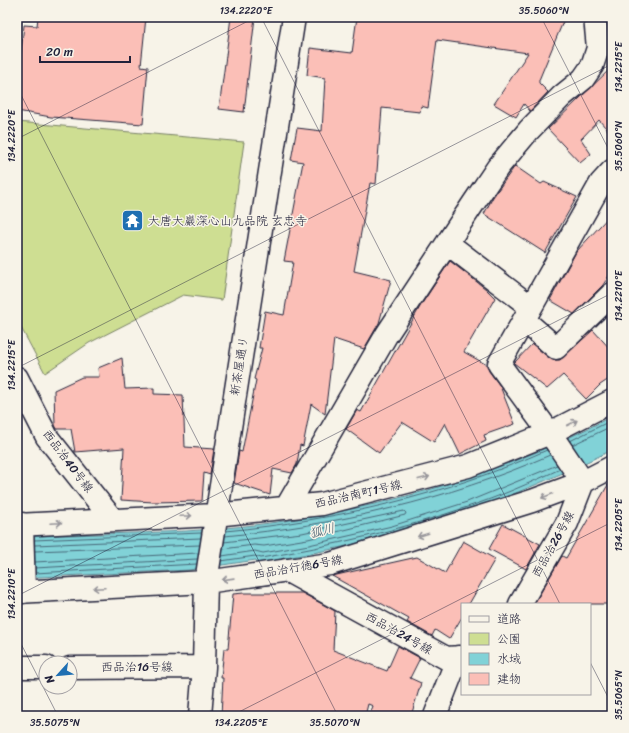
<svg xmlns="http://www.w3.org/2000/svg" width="629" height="733" viewBox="0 0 629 733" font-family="Sriracha,'Klee One',sans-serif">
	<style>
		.green { fill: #cede92; stroke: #788066 }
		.water { fill: #81d2d7; stroke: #5b8c99 }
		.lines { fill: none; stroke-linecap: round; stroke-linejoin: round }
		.shore { stroke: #486879; stroke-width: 1 }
		.building { fill: #fbbfb7; stroke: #22223b }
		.minor-casing { stroke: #22223b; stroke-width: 25 }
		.minor { stroke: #f7f3e8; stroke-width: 22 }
		.oneway { stroke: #97959a }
		.ticks { fill: none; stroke: #22223b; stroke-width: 1; stroke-opacity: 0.45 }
		.labels { text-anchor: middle; stroke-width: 3; stroke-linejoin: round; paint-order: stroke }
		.poi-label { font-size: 12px; fill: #22223b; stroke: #f7f3e8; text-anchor: start }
		.street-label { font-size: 12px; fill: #22223b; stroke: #f7f3e8 }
		.water-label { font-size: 13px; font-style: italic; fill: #3e576a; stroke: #f7f3e8 }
		.neatline { fill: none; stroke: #22223b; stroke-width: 1.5 }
		.ticks-label { font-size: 10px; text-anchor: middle; fill: #22223b }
	</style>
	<rect width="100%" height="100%" fill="#f7f3e8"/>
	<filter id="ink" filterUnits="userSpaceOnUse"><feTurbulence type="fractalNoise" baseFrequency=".025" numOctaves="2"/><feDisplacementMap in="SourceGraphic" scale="8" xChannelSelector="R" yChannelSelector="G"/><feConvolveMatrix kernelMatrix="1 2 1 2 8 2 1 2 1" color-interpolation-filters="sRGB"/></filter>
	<g filter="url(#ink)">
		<path class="green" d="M17,122L244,142L222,300L183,295L89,343L45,373L17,320Z"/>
		<path class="water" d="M612,416V450C542,484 469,514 394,534C349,547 303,555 257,563L256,560L189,570L17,578V537C73,534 130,534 186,531C331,523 484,485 612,416Z"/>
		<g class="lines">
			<path class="shore" d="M570,441L612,420
				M572,445L612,426
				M226,531C336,520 446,495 547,450
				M225,536C337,525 447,500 550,455
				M34,540L201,533
				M35,545L201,538
				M223,549L254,545L264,546L308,539L405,515L406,513L404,511L302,533L224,542
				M35,551L200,545
				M222,556L255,551L263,553L309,545L392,526L467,502L557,465
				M221,561L255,556L261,558C331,546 400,530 467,507C499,497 530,483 560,469
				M35,562L198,553
				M35,568L197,559
				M35,573L197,564"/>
		</g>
		<path class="building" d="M38,17H146L141,66L148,67L143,124L51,117L17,111V84L24,25L37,26Z
			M231,17H255L244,112L219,109Z
			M357,17H565L539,80V83L548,92L530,111L524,104L516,117L494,104L528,53L437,40L428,108L421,106L420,112L382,108L376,184L370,183L354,271L391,280L379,323L364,349L334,339L325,414L311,404L303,446L300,445L297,464L292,473L273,469L270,495L234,483L239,451L242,452L256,380L254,379L262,348H259L265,311L284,315L293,262L284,261L303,162L291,160L297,128L322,131L325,78L307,75L310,48L352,53Z
			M612,67V135L599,120L581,139L591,154L580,163L548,129Z
			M515,166L541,184L544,182L577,197L545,253L484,214L493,197Z
			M612,213V271L603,285L574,314L550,300L576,252Z
			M450,261L486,289L495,298L464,352L487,365L489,371L500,386L515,424L484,435L486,441L460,454L445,423L434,442L402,422L379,453L346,429L357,410L361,412L421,305Z
			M593,330L612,351V377L600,385L586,399L563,375L547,389L514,363L532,344L552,360H560Z
			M122,358L125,389L154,388V394L183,395L185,447L214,449L210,475L204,473L202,501L153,502L121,500L124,448L75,452L71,429H57L55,425L54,390L82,377H99L98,368Z
			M612,481V604H534L562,556L566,558L609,483Z
			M503,524L540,544L526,569L489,549Z
			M463,541L495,559L469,604H462V617L449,639L435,630L432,636L407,622L409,619L332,576L417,557L445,573Z
			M244,593H302L335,611L333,650L387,671L398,646L420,658L410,678L421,683L411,716H396L391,714L390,716H369L373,706L368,704L365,716H221L223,678H221L224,649H228L233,594Z"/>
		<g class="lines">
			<defs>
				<path id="minor" d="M447,243L531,307
					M524,320L556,348L612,294
					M17,378L47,437L113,520
					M583,482L554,439L499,364L601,183L612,171
					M286,508L387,334L473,204L498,167L529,130L562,96L583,79L592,66L598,48L595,17
					M22,524L24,592
					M17,525L215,515L322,504L468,466L550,433L612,401
					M286,570L446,658L462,657
					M17,592L206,582L330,564L532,501L583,482L612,467
					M520,604L567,523L583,482
					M17,667H46
					M70,668L204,667
					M200,716L204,667L206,582L294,17
					M435,716L458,657"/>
			</defs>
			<use href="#minor" class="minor-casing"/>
			<use href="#minor" class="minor"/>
		</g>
		<defs><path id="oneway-shaft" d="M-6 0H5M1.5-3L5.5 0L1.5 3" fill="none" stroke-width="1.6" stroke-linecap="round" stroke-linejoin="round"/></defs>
		<g class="oneway">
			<use href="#oneway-shaft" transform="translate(572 423) rotate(-27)"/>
			<use href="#oneway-shaft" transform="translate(424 478) rotate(-15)"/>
			<use href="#oneway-shaft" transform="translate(547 496) rotate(159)"/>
			<use href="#oneway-shaft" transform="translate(186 516) rotate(-3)"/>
			<use href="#oneway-shaft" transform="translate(56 523) rotate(-3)"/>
			<use href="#oneway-shaft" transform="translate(423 535) rotate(163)"/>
			<use href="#oneway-shaft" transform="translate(228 579) rotate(172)"/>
			<use href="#oneway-shaft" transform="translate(99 588) rotate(177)"/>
		</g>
	</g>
	<path class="ticks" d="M261,17L560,604M541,17L612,156M17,87L338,716M17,139L256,17M17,368L612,64M17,596L612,293M17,636L58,716M590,662L612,705M231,716L612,522"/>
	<defs>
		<symbol id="temple-square" viewBox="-11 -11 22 22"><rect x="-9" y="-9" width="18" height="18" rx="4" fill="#1f6fb2" stroke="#f7f3e8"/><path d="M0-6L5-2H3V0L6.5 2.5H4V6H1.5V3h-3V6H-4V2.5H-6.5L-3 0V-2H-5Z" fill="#fff"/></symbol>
	</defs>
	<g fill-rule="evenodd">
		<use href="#temple-square" x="120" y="208" width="25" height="25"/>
	</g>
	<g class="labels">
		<g class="poi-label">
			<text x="148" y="225">大唐大巖深心山九品院 玄忠寺</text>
		</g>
		<g class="street-label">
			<text transform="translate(239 366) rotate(-81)" y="4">新茶屋通り</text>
			<text transform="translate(68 461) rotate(53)" y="4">西品治40号線</text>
			<text transform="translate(358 494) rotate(-13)" y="4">西品治南町1号線</text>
			<text transform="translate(553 544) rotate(-61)" y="4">西品治26号線</text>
			<text transform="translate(298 567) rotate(-10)" y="4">西品治行徳6号線</text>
			<text transform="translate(399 633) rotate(29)" y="4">西品治24号線</text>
			<text x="137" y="671">西品治16号線</text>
		</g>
		<g class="water-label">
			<text transform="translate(322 530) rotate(-13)" y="5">狐川</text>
		</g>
	</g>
	<rect width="629" height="733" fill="none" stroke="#f7f3e8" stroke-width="44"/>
	<rect x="461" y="603" width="130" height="92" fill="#f7f3e8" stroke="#a29fa3"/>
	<rect x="469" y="616" width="20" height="6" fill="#f7f3e8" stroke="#a29fa3"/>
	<text x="497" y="623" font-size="12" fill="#22223b">道路</text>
	<rect x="469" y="633" width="20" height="12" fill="#cede92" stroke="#a29fa3"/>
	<text x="497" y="643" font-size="12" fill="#22223b">公園</text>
	<rect x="469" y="653" width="20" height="12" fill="#81d2d7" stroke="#a29fa3"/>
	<text x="497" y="663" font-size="12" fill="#22223b">水域</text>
	<rect x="469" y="673" width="20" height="12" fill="#fbbfb7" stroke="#a29fa3"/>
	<text x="497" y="683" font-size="12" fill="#22223b">建物</text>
	<g transform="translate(58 675) rotate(243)"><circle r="19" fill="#f7f3e8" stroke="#a29fa3"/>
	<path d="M0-3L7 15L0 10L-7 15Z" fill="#1f6fb2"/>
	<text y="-6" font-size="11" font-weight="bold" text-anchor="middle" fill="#22223b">N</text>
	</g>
	<path d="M40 56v6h90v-6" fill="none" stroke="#22223b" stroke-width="2"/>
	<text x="46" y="56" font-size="12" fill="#22223b" stroke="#f7f3e8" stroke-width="3" paint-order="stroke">20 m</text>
	<rect x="22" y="22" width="585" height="689" class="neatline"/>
	<g class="ticks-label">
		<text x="246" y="14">134.2220°E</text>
		<text x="544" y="14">35.5060°N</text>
		<text transform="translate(618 67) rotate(-90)" y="4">134.2215°E</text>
		<text transform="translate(11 136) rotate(-90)" y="4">134.2220°E</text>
		<text transform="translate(618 146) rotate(-90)" y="4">35.5060°N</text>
		<text transform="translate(618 296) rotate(-90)" y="4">134.2210°E</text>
		<text transform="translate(11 365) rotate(-90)" y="4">134.2215°E</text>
		<text transform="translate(618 525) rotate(-90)" y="4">134.2205°E</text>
		<text transform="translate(11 594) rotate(-90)" y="4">134.2210°E</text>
		<text transform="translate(618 695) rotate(-90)" y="4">35.5065°N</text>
		<text x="55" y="726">35.5075°N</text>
		<text x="241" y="726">134.2205°E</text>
		<text x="335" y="726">35.5070°N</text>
	</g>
</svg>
